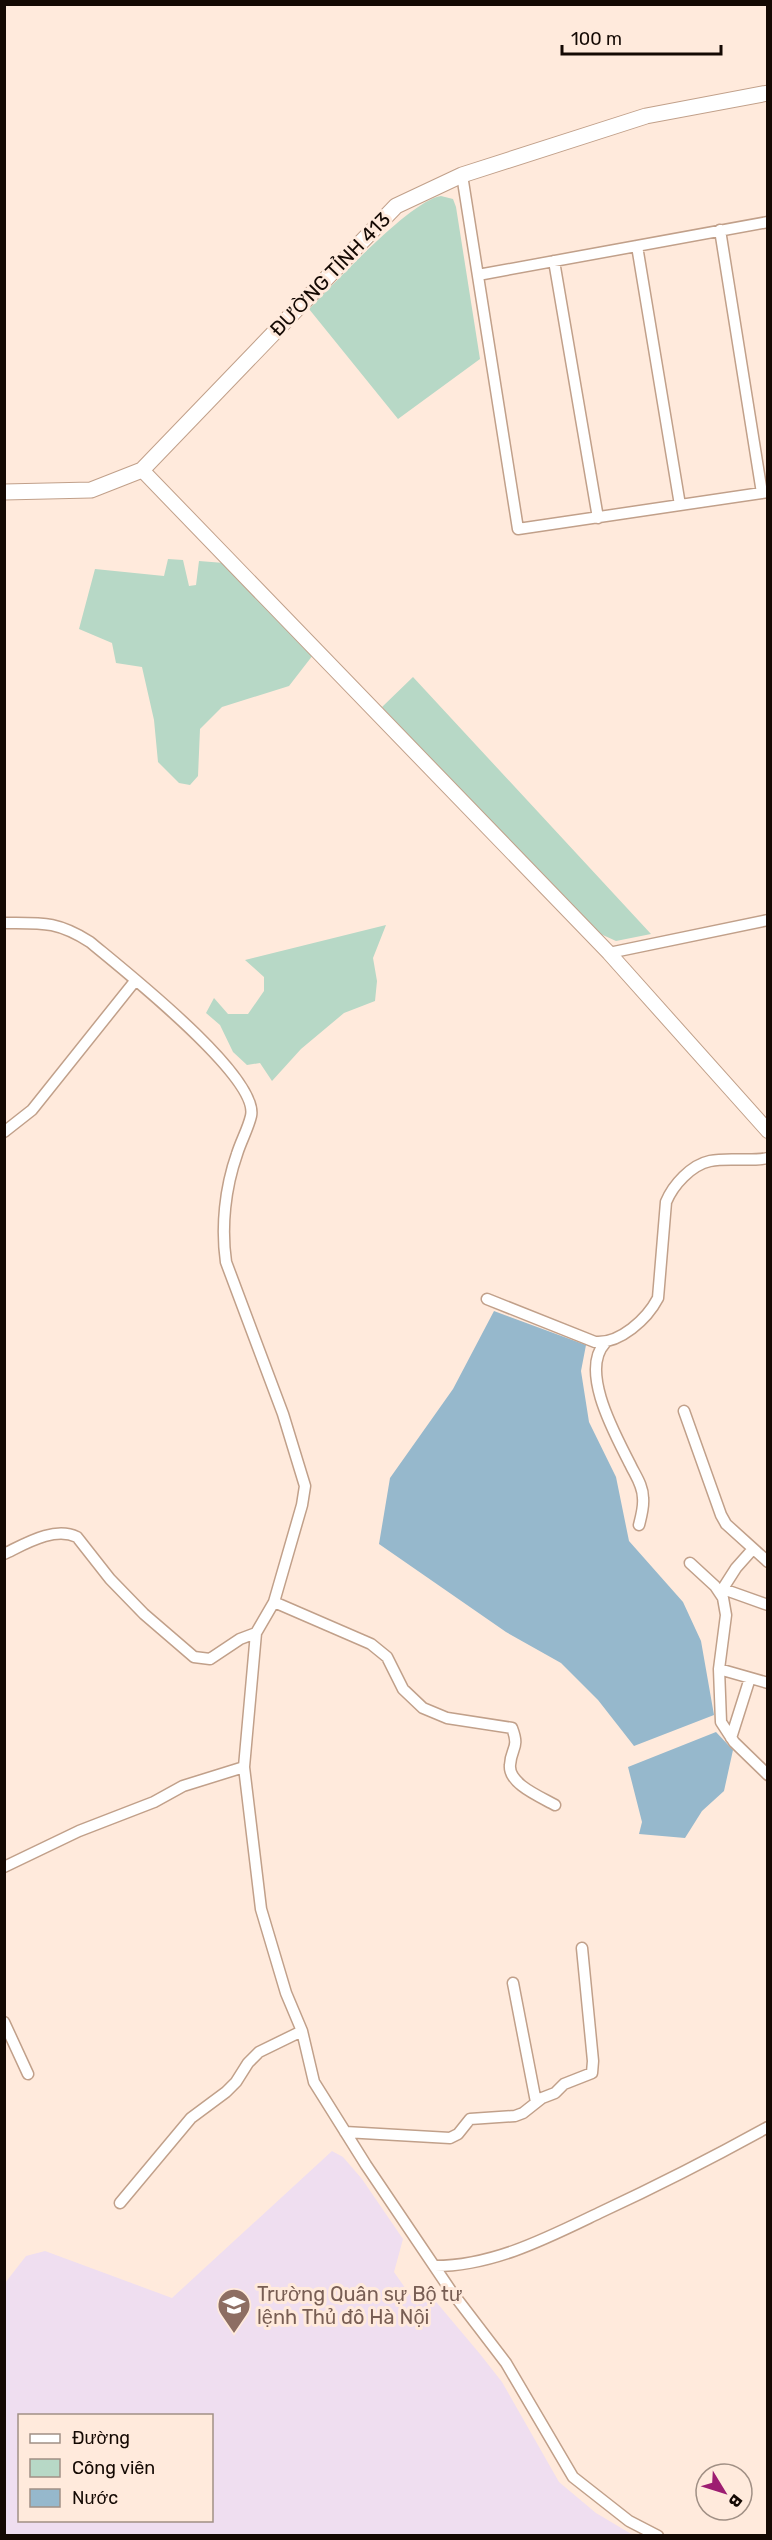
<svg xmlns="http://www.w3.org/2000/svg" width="772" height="2540" viewBox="0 0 772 2540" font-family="Rubik,sans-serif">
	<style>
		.education { fill: #efdef0; fill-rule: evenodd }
		.green { fill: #b7d8c6 }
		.water { fill: #96b8cc }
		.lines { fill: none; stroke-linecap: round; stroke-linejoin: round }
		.minor-casing { stroke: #c1a08a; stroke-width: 13 }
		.tertiary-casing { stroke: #c1a08a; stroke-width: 16 }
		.secondary-casing { stroke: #c1a08a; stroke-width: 17 }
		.minor { stroke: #fff; stroke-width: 10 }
		.tertiary { stroke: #fff; stroke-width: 14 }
		.secondary { stroke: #fff; stroke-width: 15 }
		.labels { text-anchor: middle; stroke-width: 6; stroke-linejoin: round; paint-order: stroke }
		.street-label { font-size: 20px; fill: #140903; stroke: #ffeadc }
		.education-label { font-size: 20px; fill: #785e54; stroke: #ffeadc; text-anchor: start }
	</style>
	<rect width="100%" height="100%" fill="#ffeadc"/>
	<path class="education" d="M332,2151L343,2157L362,2179L403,2239L394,2272L417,2305L432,2297L480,2354L502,2382L559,2482L596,2513L633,2535H5V2283L26,2256L45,2251L172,2298ZM20,2416H212V2520H20Z"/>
	<path class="green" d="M441,196L453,199L456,207L480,359L398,419L309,309C334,284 411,200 441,196Z
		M168,559L183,560L189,586L196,585L199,561L224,563L313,655L289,686L222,707L200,729L198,776L190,785L179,783L158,762L154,720L142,667L116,663L112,643L79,629L95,569L164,576Z
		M413,677L651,934L616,941L594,931L382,707Z
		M386,925L373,958L377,981L375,1001L344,1013L301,1049L272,1081L260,1063L247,1065L233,1052L220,1025L206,1013L214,998L228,1014H248L264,991V977L245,960Z"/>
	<path class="water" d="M494,1311L586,1345L581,1371L589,1422L616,1477L629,1541L683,1602L701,1641L714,1715L634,1746L598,1700L561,1663L506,1632L379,1544L390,1478L453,1389Z
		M716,1732L733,1750L724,1791L702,1811L685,1838L639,1834L642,1822L628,1767Z"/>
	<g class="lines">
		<defs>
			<path id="minor" d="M462,175L518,529L768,492
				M720,230L762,493
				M637,246L680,505
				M554,261L598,518
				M478,275L768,222
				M4,923C42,923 57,921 90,942C121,968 260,1077 251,1116C248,1129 241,1141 237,1154C225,1188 221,1227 226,1262L283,1414L305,1486L302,1505L274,1602L256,1633L244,1767L261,1909L286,1993L302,2031L314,2082L366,2165L451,2291L506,2363L573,2477L629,2521L658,2536
				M609,953L768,920
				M4,1132L32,1110L135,981
				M487,1299L595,1342C620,1344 647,1319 658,1298L666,1202C673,1185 691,1165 710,1161C729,1157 749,1162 768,1158
				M605,1343C579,1371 616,1436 630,1464C635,1475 643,1485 643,1498C644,1507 641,1517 639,1525
				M684,1411L721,1515L726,1524L768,1562
				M4,1554C25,1544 54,1526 77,1537L110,1579L144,1614L194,1657L210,1659L240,1639L256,1633
				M690,1563L715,1586L723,1598L726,1615L719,1669L721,1722L734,1742L768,1775
				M723,1589L768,1605
				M720,1593L736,1568L752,1550
				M274,1602L371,1644L387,1657L403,1689L423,1708L447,1718L512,1728C520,1749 511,1747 510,1765C508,1784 541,1797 555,1805
				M719,1669L768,1683
				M731,1738L750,1678
				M4,1867L79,1831L154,1802L183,1786L244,1767
				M513,1983L536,2102
				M4,2022L28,2074
				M345,2132L450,2138L458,2134L470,2119L515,2116L523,2113L542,2098L555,2093L564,2084L592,2073L593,2061L582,1948
				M120,2203L191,2118L226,2092L236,2082L248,2063L259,2052L302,2031
				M435,2266C493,2266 547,2238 599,2213C657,2186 712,2158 768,2127"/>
			<path id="tertiary" d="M142,470L609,953L768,1131"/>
			<path id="secondary" d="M4,492L91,490L142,470L396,206L462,175L646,116L768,93"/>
		</defs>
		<use href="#minor" class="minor-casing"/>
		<use href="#tertiary" class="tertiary-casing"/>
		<use href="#secondary" class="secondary-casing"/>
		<use href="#minor" class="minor"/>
		<use href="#tertiary" class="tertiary"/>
		<use href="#secondary" class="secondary"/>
	</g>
	<defs>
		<symbol id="university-pin" viewBox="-11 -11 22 30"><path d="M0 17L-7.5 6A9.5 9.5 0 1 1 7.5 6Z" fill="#8d6e63" stroke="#ffeadc"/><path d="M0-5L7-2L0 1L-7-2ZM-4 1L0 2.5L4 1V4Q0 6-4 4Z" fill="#fff"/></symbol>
	</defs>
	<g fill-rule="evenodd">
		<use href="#university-pin" x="215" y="2286" width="38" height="52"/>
	</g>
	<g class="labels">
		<g class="street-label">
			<text transform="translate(330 274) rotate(-46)" y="7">ĐƯỜNG TỈNH 413</text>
		</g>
		<g class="education-label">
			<text x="257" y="2301">Trường Quân sự Bộ tư<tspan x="257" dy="23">lệnh Thủ đô Hà Nội</tspan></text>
		</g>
	</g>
	<rect width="772" height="2540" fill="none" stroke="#140903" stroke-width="12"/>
	<rect x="18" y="2414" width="195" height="108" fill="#ffeadc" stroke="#a19085" stroke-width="1.5"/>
	<rect x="30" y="2434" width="30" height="9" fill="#ffffff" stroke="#a19085" stroke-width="1.5"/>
	<text x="72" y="2444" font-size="18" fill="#140903">Đường</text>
	<rect x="30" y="2459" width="30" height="18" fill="#b7d8c6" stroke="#a19085" stroke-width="1.5"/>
	<text x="72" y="2474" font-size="18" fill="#140903">Công viên</text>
	<rect x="30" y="2489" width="30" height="18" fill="#96b8cc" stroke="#a19085" stroke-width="1.5"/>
	<text x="72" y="2504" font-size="18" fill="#140903">Nước</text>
	<g transform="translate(724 2492) rotate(128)"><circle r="28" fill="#ffeadc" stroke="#a19085" stroke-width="1.5"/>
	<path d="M0-4.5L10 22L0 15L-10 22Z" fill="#9d1d71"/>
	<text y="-9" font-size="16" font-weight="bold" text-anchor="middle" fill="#140903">B</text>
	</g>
	<path d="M562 45v9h159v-9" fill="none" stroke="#140903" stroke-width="3"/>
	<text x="571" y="45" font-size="18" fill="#140903" stroke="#ffeadc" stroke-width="4.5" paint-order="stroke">100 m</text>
</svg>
